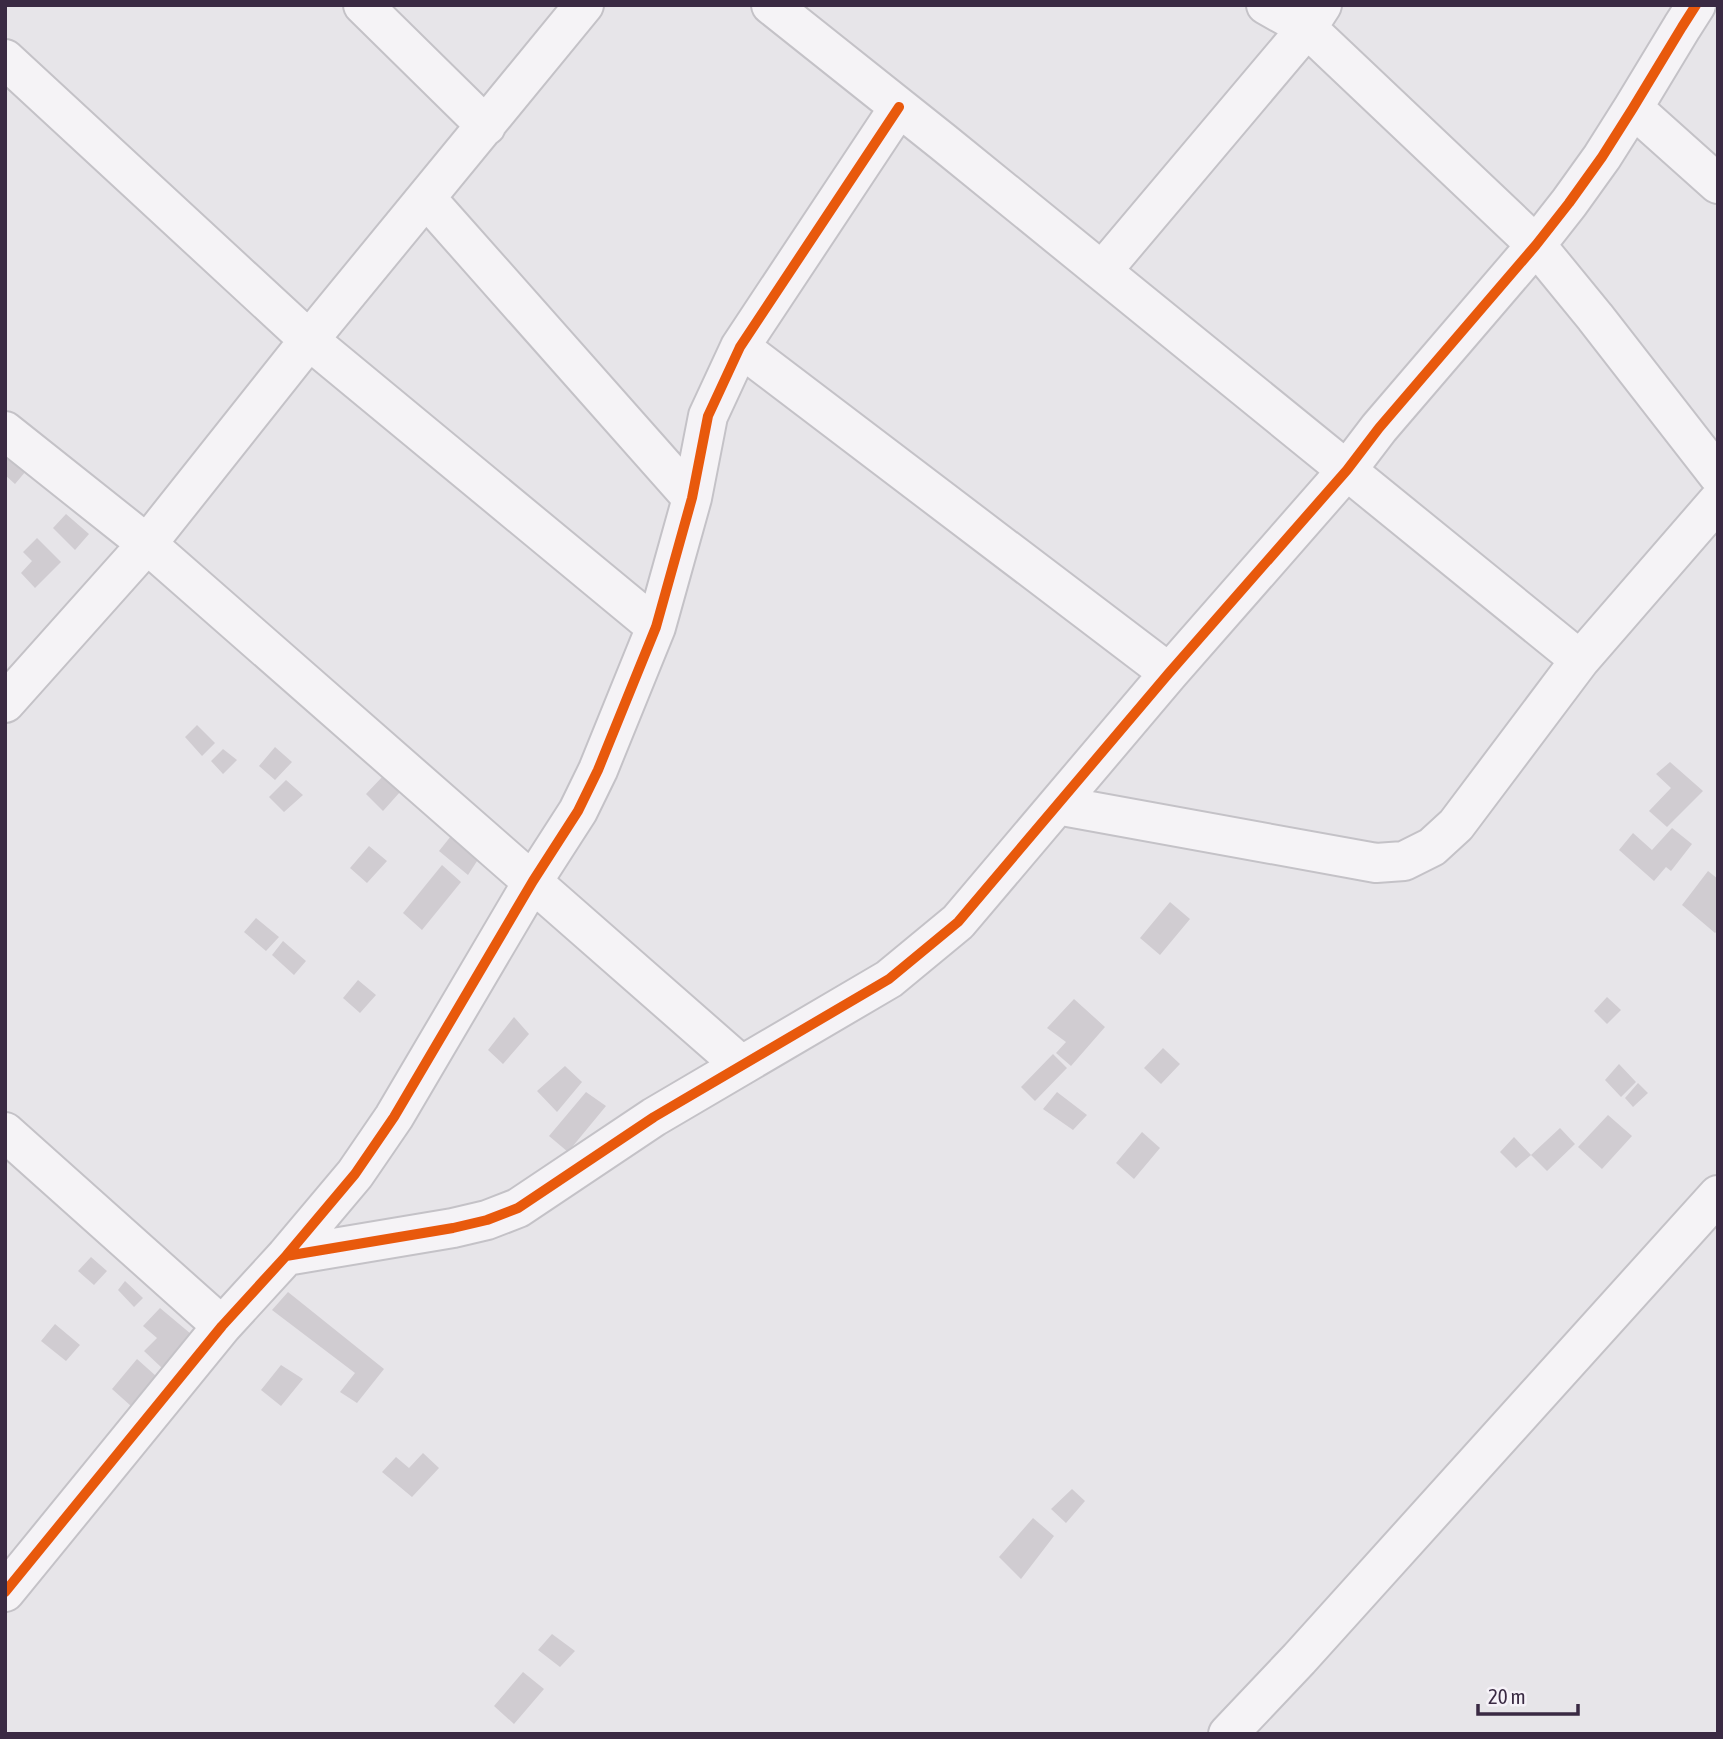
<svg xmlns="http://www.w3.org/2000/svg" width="1723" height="1739" viewBox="0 0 1723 1739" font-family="'Asap Condensed',sans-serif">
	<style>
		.building { fill: #d0ccd1 }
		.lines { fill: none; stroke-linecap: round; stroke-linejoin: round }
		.minor-casing { stroke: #c4c2c7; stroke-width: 42 }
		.minor { stroke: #f5f3f6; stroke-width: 38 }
		.cycleway-casing { stroke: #f6f2f8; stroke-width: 15 }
		.cycleway { stroke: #e8590c; stroke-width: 10 }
	</style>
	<rect width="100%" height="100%" fill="#e7e5e9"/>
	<path class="building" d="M9,458L26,471L15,484L5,475V462Z
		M66,514L89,534L75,550L53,528Z
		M37,538L61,562L35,588L21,573L32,561L23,552Z
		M197,725L215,743L202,756L185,737Z
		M275,747L292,762L275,780L259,766Z
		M223,749L237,760L223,774L211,761Z
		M1670,762L1703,791L1667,827L1649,811L1671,788L1656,774Z
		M384,775L400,792L383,811L366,794Z
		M286,780L303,795L284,812L269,797Z
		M1672,828L1692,844L1671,871L1666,867L1654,881L1619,850L1633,833L1652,850Z
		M451,836L479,858L468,875L439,851Z
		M369,846L387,861L367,883L350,868Z
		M442,865L461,882L422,930L403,913Z
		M1708,871L1718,879V930L1715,933L1682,905Z
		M1170,902L1190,919L1160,955L1140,938Z
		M256,918L279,937L266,951L244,932Z
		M283,941L306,961L294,975L272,955Z
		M358,980L376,995L360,1013L343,998Z
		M1607,997L1621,1010L1607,1024L1594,1011Z
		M1074,999L1105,1027L1071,1066L1056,1053L1066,1042L1047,1028Z
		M514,1017L529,1034L503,1064L488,1050Z
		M1163,1048L1180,1064L1161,1084L1144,1068Z
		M1053,1054L1067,1068L1035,1101L1021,1087Z
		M1619,1064L1636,1082L1621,1097L1605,1080Z
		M565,1066L582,1082L557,1112L537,1091Z
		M1638,1083L1648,1093L1633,1107L1625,1098Z
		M586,1092L606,1106L568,1152L549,1136Z
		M1057,1092L1087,1115L1073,1130L1043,1109Z
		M1608,1115L1632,1136L1602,1169L1578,1147Z
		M1560,1128L1575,1144L1547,1171L1531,1155L1516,1168L1500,1152L1514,1137L1531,1155Z
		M1142,1132L1160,1148L1134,1179L1116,1163Z
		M91,1257L107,1271L94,1285L78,1271Z
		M125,1281L143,1298L134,1307L118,1290Z
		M288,1292L384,1369L357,1403L340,1392L355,1373L272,1310Z
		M160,1308L191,1334L162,1368L144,1351L157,1338L143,1326Z
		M55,1324L80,1345L66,1361L41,1341Z
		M137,1359L156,1376L131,1406L112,1389Z
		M281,1365L303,1379L281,1406L261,1390Z
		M423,1453L439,1468L412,1497L382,1472L396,1457L409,1468Z
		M1072,1489L1085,1501L1066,1523L1051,1509Z
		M1033,1518L1054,1536L1021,1579L999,1557Z
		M552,1634L575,1651L560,1667L538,1650Z
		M523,1672L544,1689L514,1724L494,1706Z"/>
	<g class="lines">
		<defs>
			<path id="minor" d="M363,5L486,126
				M771,5L943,142L1580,660
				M1266,5L1307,28L1536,245L1595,317L1718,475
				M5,59L309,340L656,627
				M1633,108L1718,184
				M426,198L692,498
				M1102,271L1307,28L1322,5
				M740,347L1169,673
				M5,431L147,544L741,1065
				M5,703L147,544L309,340L584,5
				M1057,805L1376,863L1404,861L1432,847L1456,825L1580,660L1718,501
				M5,1132L222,1326
				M286,1256L453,1228L487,1220L518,1208L654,1117L889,979L958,922L1169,673L1347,470L1379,428L1536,245L1569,203L1602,157L1633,108L1682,27L1696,5
				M5,1592L222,1326L286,1256L355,1174L394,1117L533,881L578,811L598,770L656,627L692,498L708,416L740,347L899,107
				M1228,1734L1299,1659L1718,1195"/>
		</defs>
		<use href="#minor" class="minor-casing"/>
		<use href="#minor" class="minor"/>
		<defs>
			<path id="cycleway" d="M286,1256L453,1228L487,1220L518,1208L654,1117L889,979L958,922L1169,673L1347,470L1379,428L1536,245L1569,203L1602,157L1633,108L1682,27L1696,5
				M5,1592L222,1326L286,1256L355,1174L394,1117L533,881L578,811L598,770L656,627L692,498L708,416L740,347L899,107"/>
		</defs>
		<use href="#cycleway" class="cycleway-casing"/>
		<use href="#cycleway" class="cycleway"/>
	</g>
	<rect width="1723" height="1739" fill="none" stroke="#3a2a43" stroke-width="14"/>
	<path d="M1478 1704v10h100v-10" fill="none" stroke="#3a2a43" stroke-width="3.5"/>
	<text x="1488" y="1704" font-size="21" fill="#3a2a43" stroke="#f6f2f8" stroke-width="5" paint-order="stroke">20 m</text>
</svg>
